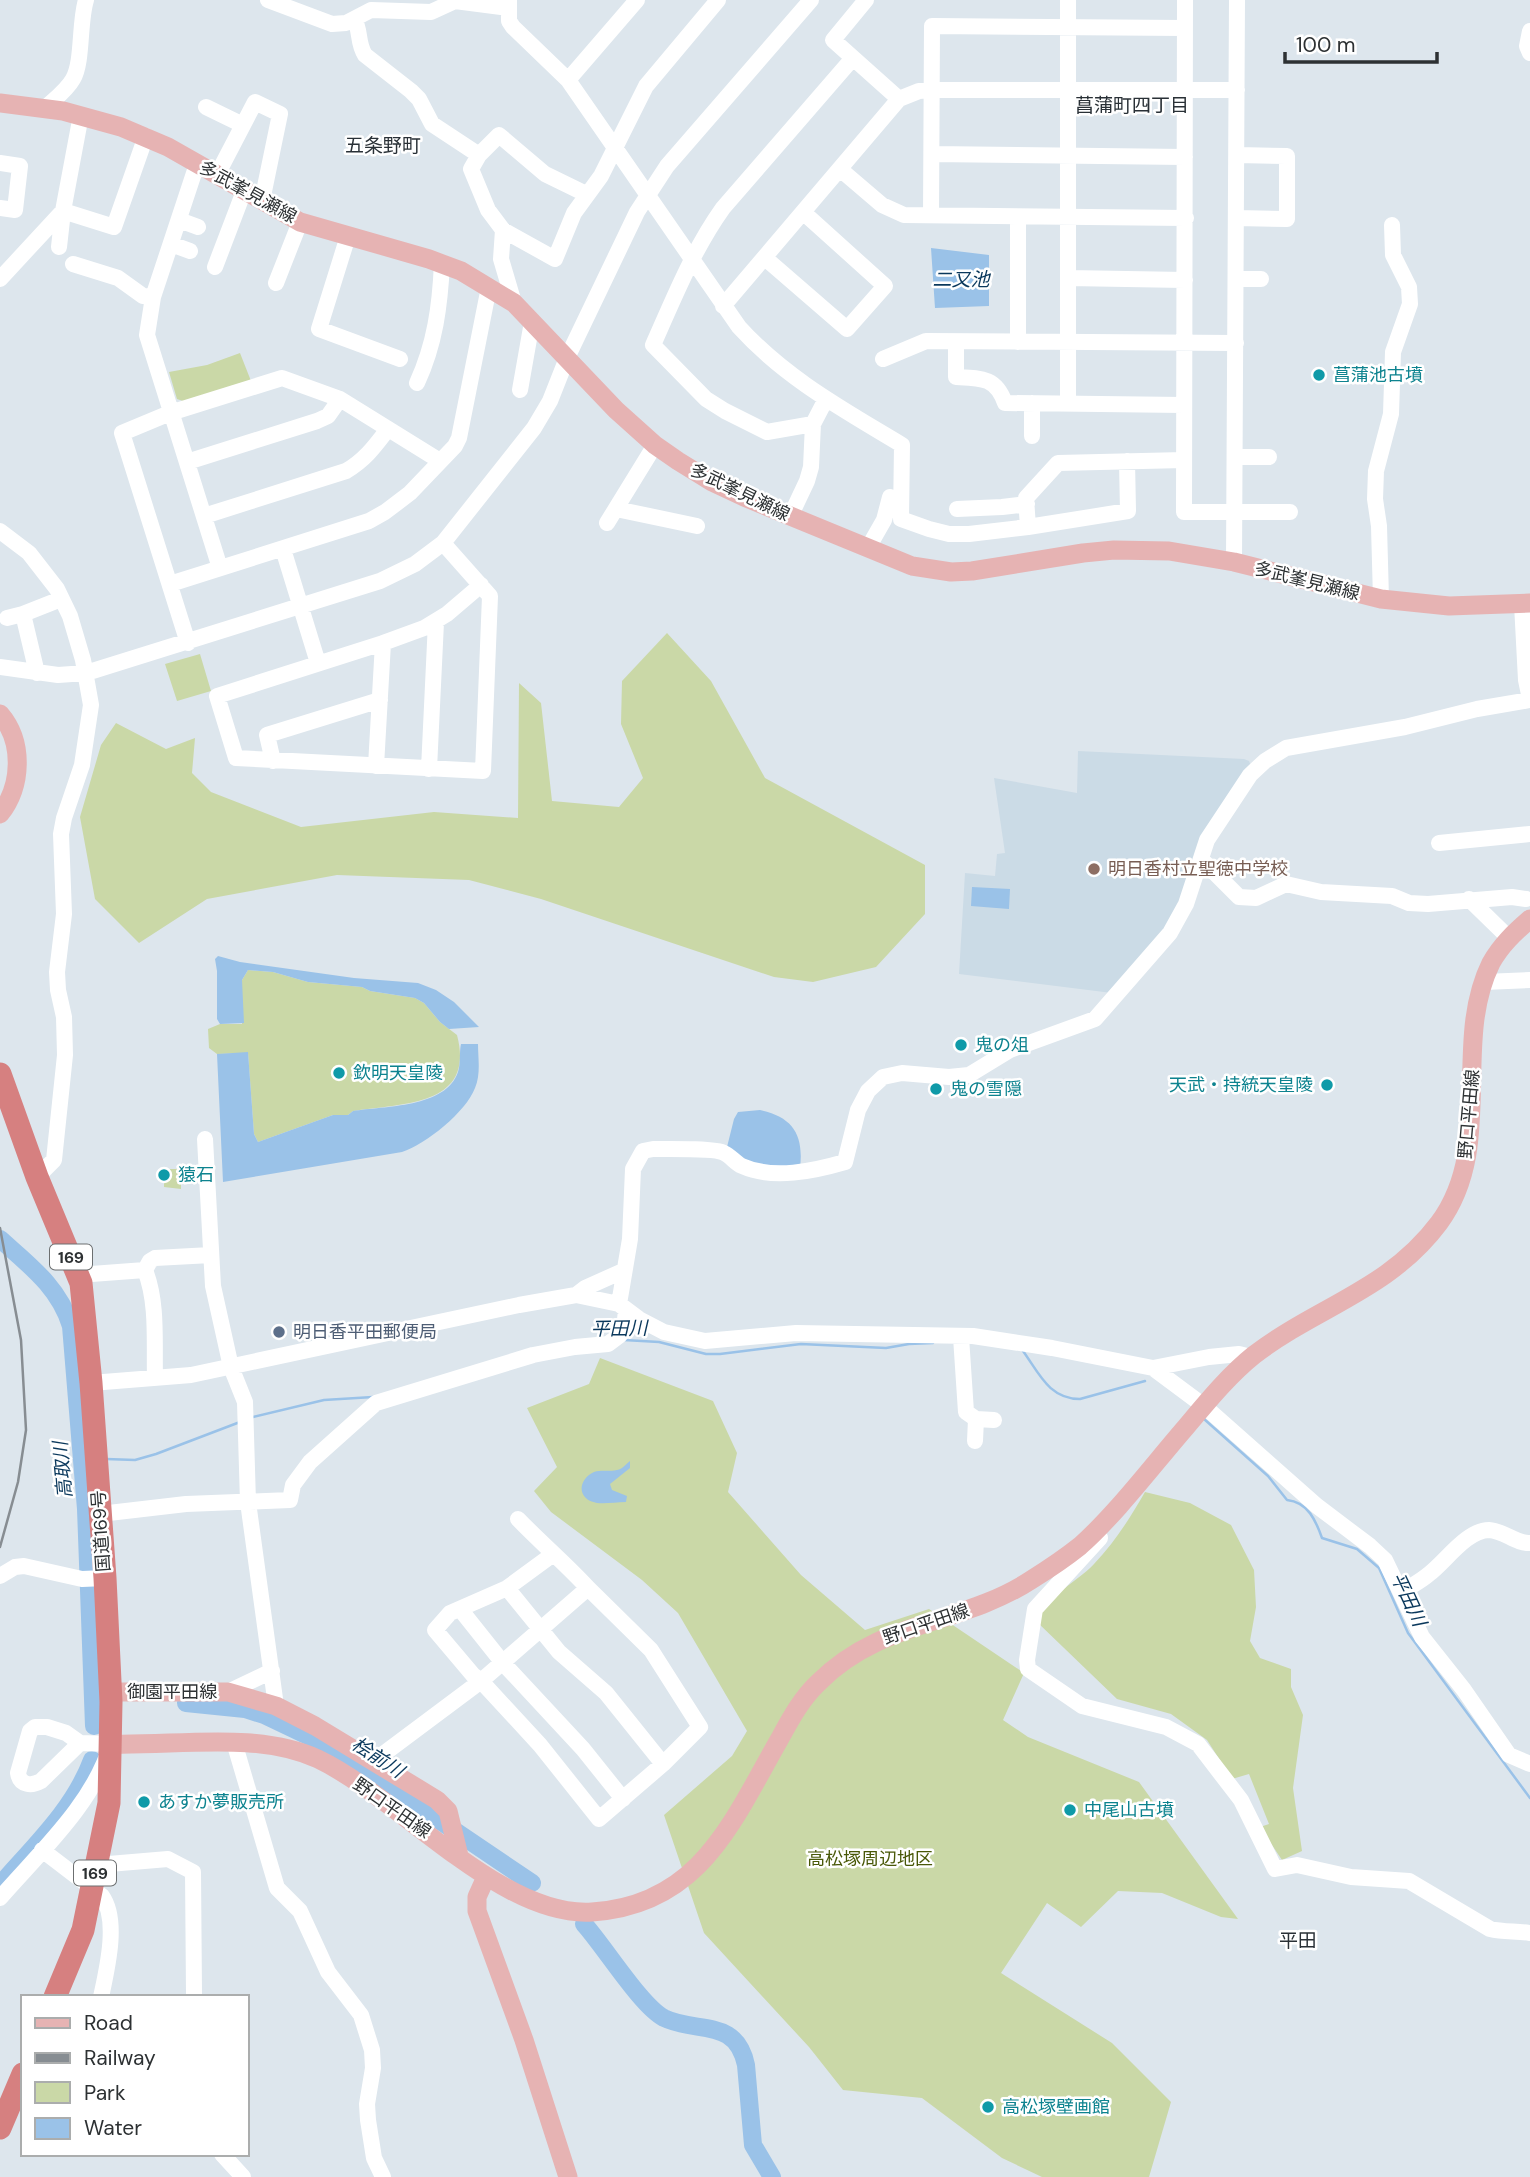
<svg xmlns="http://www.w3.org/2000/svg" width="1530" height="2177" viewBox="0 0 1530 2177" font-family="'DM Sans','Noto Sans JP',sans-serif">
	<style>
		.built { fill: #cbdbe6 }
		.green { fill: #cad8a7 }
		.water { fill: #9ac2e8 }
		.lines { fill: none; stroke-linecap: round; stroke-linejoin: round }
		.stream { stroke: #9ac2e8; stroke-width: 2.5 }
		.river { stroke: #9ac2e8; stroke-width: 18 }
		.minor { stroke: #fff; stroke-width: 16 }
		.major { stroke: #e6b3b3; stroke-width: 19 }
		.highway { stroke: #d68080; stroke-width: 23 }
		.rail { stroke: #878d92; stroke-width: 2.5 }
		.culture-dot { fill: #0f9aa8; stroke: #fff; stroke-width: 2.5 }
		.education-dot { fill: #8d6e63; stroke: #fff; stroke-width: 2.5 }
		.service-dot { fill: #5c6f8a; stroke: #fff; stroke-width: 2.5 }
		.labels { text-anchor: middle; stroke-width: 5; stroke-linejoin: round; paint-order: stroke }
		.shield { fill: #fff; stroke: #6c6f70; stroke-width: 2 }
		.shield-label { font-size: 16px; font-weight: bold; fill: #2d3133 }
		.street-label { font-size: 18px; fill: #2d3133; stroke: #fff }
		.culture-label { font-size: 18px; fill: #0d838f; stroke: #fff; text-anchor: start }
		.education-label { font-size: 18px; fill: #785e54; stroke: #fff; text-anchor: start }
		.service-label { font-size: 18px; fill: #4e5e75; stroke: #fff; text-anchor: start }
		.park-label { font-size: 18px; fill: #495808; stroke: #fff }
		.neighbourhood-label { font-size: 19px; fill: #293036; stroke: #fff }
		.water-label { font-size: 19px; font-style: italic; fill: #0a385c; stroke: #fff }
	</style>
	<rect width="100%" height="100%" fill="#dde6ed"/>
	<path class="built" d="M1078,751L1244,759L1249,761L1251,766L1189,888L1162,936L1112,993L959,974L965,873L995,876L997,854L1005,853L994,778L1077,793Z"/>
	<path class="green" d="M240,353L251,381L186,402L177,399L169,372L207,365Z
		M667,633L711,681L765,778L925,865V914L876,967L813,982L774,977L541,899L469,880L337,875L207,899L139,943L95,899L80,817L101,745L116,723L166,749L195,738L192,773L211,792L301,827L434,812L518,818L519,683L541,703L552,801L619,807L643,778L621,724L622,681Z
		M200,654L211,691L177,701L165,664Z
		M248,970L273,972L308,982L362,987L370,991L415,998L424,1003L440,1022L457,1035C476,1107 401,1103 353,1111L348,1115H333L258,1142L254,1134L248,1053L217,1054L209,1048L208,1029L220,1024H242V980Z
		M168,1169H181V1189L164,1187V1170Z
		M600,1358L713,1401L737,1453L728,1492L801,1575L865,1630L929,1609L1024,1673L1003,1720L1028,1737L1139,1782L1238,1919L1221,1917L1162,1893L1118,1891L1081,1927L1047,1903L1001,1973L1112,2043L1171,2102L1149,2177H1042L1002,2158L922,2098L843,2090L809,2047L704,1933L664,1815L732,1756L747,1731L678,1613L642,1580L551,1512L534,1491L557,1467L527,1408L589,1384Z
		M1145,1492L1190,1503L1231,1525L1254,1570L1256,1607L1250,1641L1260,1658L1291,1669V1687L1303,1715L1293,1788L1302,1851L1282,1860L1260,1827L1269,1824L1249,1774L1232,1779L1207,1740L1171,1714L1117,1699L1037,1622C1045,1596 1075,1584 1094,1564C1115,1542 1130,1518 1145,1492Z"/>
	<path class="water" d="M931,248L989,255V306L935,308Z
		M972,887L1010,889L1009,909L971,906Z
		M218,956L240,962L354,978L418,983L436,990L454,1002L479,1027L449,1029L440,1022L424,1003L415,998L370,991L362,987L308,982L273,972L248,970L242,980L244,1023L220,1024L217,1019V971L215,959Z
		M461,1044H478C478,1058 481,1074 475,1088C466,1112 426,1144 402,1152L223,1182L217,1054L248,1052L254,1134L258,1142L333,1115H348L353,1111C384,1106 446,1108 458,1072C461,1063 459,1053 461,1044Z
		M760,1110C793,1117 804,1135 800,1168L754,1166L726,1151L734,1119L738,1112Z
		M630,1461V1468L610,1484L612,1490L627,1496L626,1502C616,1502 606,1504 597,1503C577,1500 577,1480 594,1472C602,1469 615,1473 622,1468C625,1466 627,1463 630,1461Z"/>
	<g class="lines">
		<path class="stream" d="M624,1340L659,1342L706,1354H720L801,1344L886,1348L909,1344L933,1343
			M1023,1351C1039,1373 1049,1399 1080,1399L1145,1381
			M253,1417L324,1400L373,1397
			M1204,1419L1268,1476L1287,1500C1308,1502 1316,1521 1322,1538L1357,1549L1379,1568L1408,1633L1530,1798
			M106,1459L135,1460L156,1454L240,1422"/>
		<path class="river" d="M0,1239C29,1265 59,1287 71,1326L86,1509L94,1726
			M186,1703L245,1709L264,1715L308,1736L353,1762L532,1883
			M0,1885C34,1846 74,1809 92,1760
			M584,1924C604,1946 641,2006 664,2018C697,2034 736,2017 746,2065L753,2145L772,2177"/>
		<path class="minor" d="M268,0L332,24L346,23L371,10L431,12L455,1L509,8
			M509,0V21L513,27L568,80L739,327C785,378 844,410 902,445L901,519L929,529L949,534H969L1028,527L1128,511L1127,461
			M866,0L833,40L899,99
			M1068,0V403
			M1185,0L1184,512H1290
			M354,19C361,30 357,43 365,55L411,91L419,99L432,124L479,155
			M1530,31L1527,46L1530,53
			M568,80L637,0
			M206,107L243,125
			M45,108C55,99 67,90 73,79C83,62 79,22 86,0
			M932,154L1185,157
			M0,163L20,166L15,210L0,208
			M197,164L153,297L147,335L220,568
			M841,170L882,205L904,215L1186,218
			M217,175L255,102L280,114L262,201
			M931,215L932,26L1185,28
			M1018,217V342
			M1236,218L1287,219V156L1237,155
			M179,220L198,227
			M503,230L488,210L471,169L479,155L499,135L545,174L586,194
			M348,236L319,329L400,359
			M171,244L190,251
			M59,247L63,211L114,227L146,136
			M765,258L847,329L885,286L804,213
			M73,264L118,278L143,296L153,297
			M215,267L244,191
			M1068,278L1185,280
			M0,279L63,211L81,115
			M1236,279H1261
			M276,283L300,222
			M514,303L501,259L503,230L555,259L574,213L601,176L646,86L718,0
			M723,306L899,99L919,91L932,90H1237
			M956,342V377C981,378 996,377 1005,403L1184,405
			M883,359L926,341L1236,343
			M417,383C435,344 440,306 442,263
			M520,390L532,322
			M1032,403V436
			M813,424L767,432L725,411L706,399L653,345C674,298 693,250 723,208L853,58
			M1235,457H1269
			M187,462L317,421L328,416L340,399
			M616,509L697,526
			M957,509L1002,507L1027,504
			M204,516L346,471C365,460 375,446 388,429
			M790,517L807,481L811,467L813,424L826,399
			M607,523L655,445
			M1028,527L1026,498L1058,463L1184,460
			M0,531L29,553L57,589L70,616L83,660L91,705L82,765L64,818L61,834L64,914L57,972L58,990L64,1017L65,1055L54,1160L37,1177
			M443,543L490,596L483,771L236,758L217,696L383,643L424,628L447,614L481,585
			M868,548L884,520L890,497
			M283,549L318,663
			M1234,562L1237,0
			M170,584L369,521L385,512L410,493L455,446L459,438L489,287
			M1381,599L1379,526L1375,499L1376,471L1391,414L1393,352L1410,304L1409,287L1393,255L1392,225
			M1522,604L1526,680L1530,699
			M23,614L37,673
			M7,618L23,614L61,599
			M188,643L122,433L170,413L282,378L340,399L440,461
			M0,667L58,675L86,673L380,581L415,564L443,543L534,428L550,401L567,358L637,212L667,166L811,0
			M273,761L267,735L380,700
			M376,766L383,643
			M429,769L436,622
			M1439,843L1530,834
			M1201,859L1239,897L1256,898L1286,884L1321,892L1392,896L1409,903L1428,904L1512,897L1526,899
			M1469,899L1509,938
			M1484,982L1530,980
			M205,1139L213,1286L231,1367L245,1402L248,1502L276,1706
			M78,1275L145,1270
			M576,1295L585,1288L623,1271
			M619,1304L630,1239L633,1169L643,1151L653,1149C666,1149 716,1148 724,1153C731,1156 735,1163 742,1166C773,1180 814,1171 845,1162L858,1110L868,1091L883,1077L902,1073L949,1077L969,1075L1010,1050L1095,1019L1170,933L1186,904L1207,840L1250,775L1265,761L1286,748L1405,727L1477,709L1530,700
			M961,1337L966,1412L976,1419L994,1420
			M1153,1368L1204,1406L1317,1506L1370,1546L1385,1560L1422,1637L1464,1690L1509,1755L1530,1764
			M155,1378C154,1343 158,1303 145,1270L150,1261L155,1258L211,1255
			M91,1383L191,1375L519,1305L576,1295L619,1304L639,1319L664,1332L705,1341L796,1333L973,1336L1052,1348L1153,1368L1209,1357L1239,1354L1251,1357
			M975,1441L976,1419
			M100,1514L186,1504L290,1500L293,1485L310,1462L376,1403L533,1355L575,1347L608,1344L620,1335L624,1329L626,1310
			M518,1519C541,1543 565,1563 588,1588
			M1100,1538L1035,1609L1027,1660L1028,1669L1082,1706L1166,1727L1198,1744L1241,1800L1275,1869L1297,1865L1351,1877L1409,1881L1490,1929C1503,1932 1516,1931 1530,1933
			M0,1576L15,1567L24,1566L82,1579L105,1578
			M507,1588L559,1652L606,1693L663,1764
			M1402,1592C1411,1586 1421,1581 1429,1574C1446,1561 1467,1530 1489,1530C1505,1531 1516,1544 1530,1543
			M460,1609L503,1663L583,1749L623,1799
			M228,1692L272,1671
			M234,1742L277,1888L300,1911L328,1972L361,2015L372,2050L373,2068L367,2104L368,2120L374,2158L383,2177
			M374,1761L481,1681L588,1588L651,1650L700,1727L663,1764L599,1819L540,1745L481,1681L473,1675L435,1630L450,1613L507,1588L552,1555
			M42,1850L102,1896C119,1920 107,1969 101,1997
			M97,1865L168,1859L193,1872L194,1994
			M0,1898C40,1852 94,1803 111,1744L80,1743L66,1733L47,1727H35L30,1731L18,1773C20,1786 32,1786 41,1781L80,1743
			M222,2154L243,2177"/>
		<path class="major" d="M0,103L63,111L121,127L168,147L300,222L429,259L461,271L514,303L616,410L655,445L678,461L712,482L744,497L912,566L951,572L972,571L1083,553L1114,550L1169,551L1234,562L1381,599L1449,606L1530,603
			M0,714C24,742 22,786 0,814
			M111,1692H228L276,1706L315,1726L437,1800L448,1811L459,1856
			M111,1744C177,1746 258,1731 318,1759C400,1798 501,1918 592,1912C700,1905 732,1822 779,1740C790,1720 801,1699 818,1683C880,1620 962,1625 1031,1580C1047,1570 1065,1558 1080,1546C1117,1513 1153,1465 1186,1427C1207,1402 1229,1375 1254,1355C1318,1306 1389,1290 1439,1223C1496,1146 1451,1044 1491,963C1501,945 1515,932 1530,919
			M486,1877L477,1897V1911L524,2040L568,2177"/>
		<path class="highway" d="M0,1074L37,1177L81,1283L91,1383L105,1578L111,1702L109,1803L83,1930L55,1997
			M0,2128L23,2074"/>
		<path class="rail" d="M0,1228L21,1340L26,1430L18,1482L0,1547"/>
	</g>
	<g class="culture-dot">
		<circle cx="1319" cy="375" r="7"/>
		<circle cx="961" cy="1045" r="7"/>
		<circle cx="339" cy="1073" r="7"/>
		<circle cx="1327" cy="1085" r="7"/>
		<circle cx="936" cy="1089" r="7"/>
		<circle cx="164" cy="1175" r="7"/>
		<circle cx="144" cy="1802" r="7"/>
		<circle cx="1070" cy="1810" r="7"/>
		<circle cx="988" cy="2107" r="7"/>
	</g>
	<circle class="education-dot" cx="1094" cy="869" r="7"/>
	<circle class="service-dot" cx="279" cy="1332" r="7"/>
	<g class="labels">
		<g class="shield">
			<rect x="50" y="1244.5" width="42" height="25" rx="5"/>
			<rect x="74" y="1860.5" width="42" height="25" rx="5"/>
		</g>
		<g class="shield-label">
			<text x="71" y="1263">169</text>
			<text x="95" y="1879">169</text>
		</g>
		<g class="street-label">
			<text transform="translate(248 192) rotate(29)" y="6">多武峯見瀬線</text>
			<text transform="translate(740 492) rotate(26)" y="6">多武峯見瀬線</text>
			<text transform="translate(1307 581) rotate(14)" y="6">多武峯見瀬線</text>
			<text transform="translate(1469 1114) rotate(-85)" y="6">野口平田線</text>
			<text transform="translate(101 1531) rotate(-94)" y="6">国道169号</text>
			<text transform="translate(926 1624) rotate(-19)" y="6">野口平田線</text>
			<text x="172" y="1698">御園平田線</text>
			<text transform="translate(392 1808) rotate(35)" y="6">野口平田線</text>
		</g>
		<g class="culture-label">
			<text x="1333" y="381">菖蒲池古墳</text>
			<text x="975" y="1051">鬼の俎</text>
			<text x="353" y="1079">欽明天皇陵</text>
			<text x="1313" y="1091" text-anchor="end">天武・持統天皇陵</text>
			<text x="950" y="1095">鬼の雪隠</text>
			<text x="178" y="1181">猿石</text>
			<text x="158" y="1808">あすか夢販売所</text>
			<text x="1084" y="1816">中尾山古墳</text>
			<text x="1002" y="2113">高松塚壁画館</text>
		</g>
		<g class="education-label">
			<text x="1108" y="875">明日香村立聖徳中学校</text>
		</g>
		<g class="service-label">
			<text x="293" y="1338">明日香平田郵便局</text>
		</g>
		<g class="park-label">
			<text x="870" y="1865">高松塚周辺地区</text>
		</g>
		<g class="neighbourhood-label">
			<text x="1132" y="112">菖蒲町四丁目</text>
			<text x="383" y="152">五条野町</text>
			<text x="1298" y="1947">平田</text>
		</g>
		<g class="water-label">
			<text x="961" y="286">二又池</text>
			<text transform="translate(619 1328) rotate(-1)" y="7">平田川</text>
			<text transform="translate(62 1470) rotate(-95)" y="7">高取川</text>
			<text transform="translate(1409 1599) rotate(65)" y="7">平田川</text>
			<text transform="translate(378 1757) rotate(33)" y="7">桧前川</text>
		</g>
	</g>
	<rect x="21" y="1995" width="228" height="161" fill="#ffffff" stroke="#abadad" stroke-width="2"/>
	<rect x="35" y="2018" width="35" height="10" fill="#e6b3b3" stroke="#abadad" stroke-width="2"/>
	<text x="84" y="2030" font-size="21" fill="#2d3133">Road</text>
	<rect x="35" y="2053" width="35" height="10" fill="#878d92" stroke="#abadad" stroke-width="2"/>
	<text x="84" y="2065" font-size="21" fill="#2d3133">Railway</text>
	<rect x="35" y="2082" width="35" height="21" fill="#cad8a7" stroke="#abadad" stroke-width="2"/>
	<text x="84" y="2100" font-size="21" fill="#2d3133">Park</text>
	<rect x="35" y="2118" width="35" height="21" fill="#9ac2e8" stroke="#abadad" stroke-width="2"/>
	<text x="84" y="2135" font-size="21" fill="#2d3133">Water</text>
	<path d="M1285 52v10h152v-10" fill="none" stroke="#2d3133" stroke-width="3.5"/>
	<text x="1296" y="52" font-size="21" fill="#2d3133" stroke="#ffffff" stroke-width="5" paint-order="stroke">100 m</text>
</svg>
